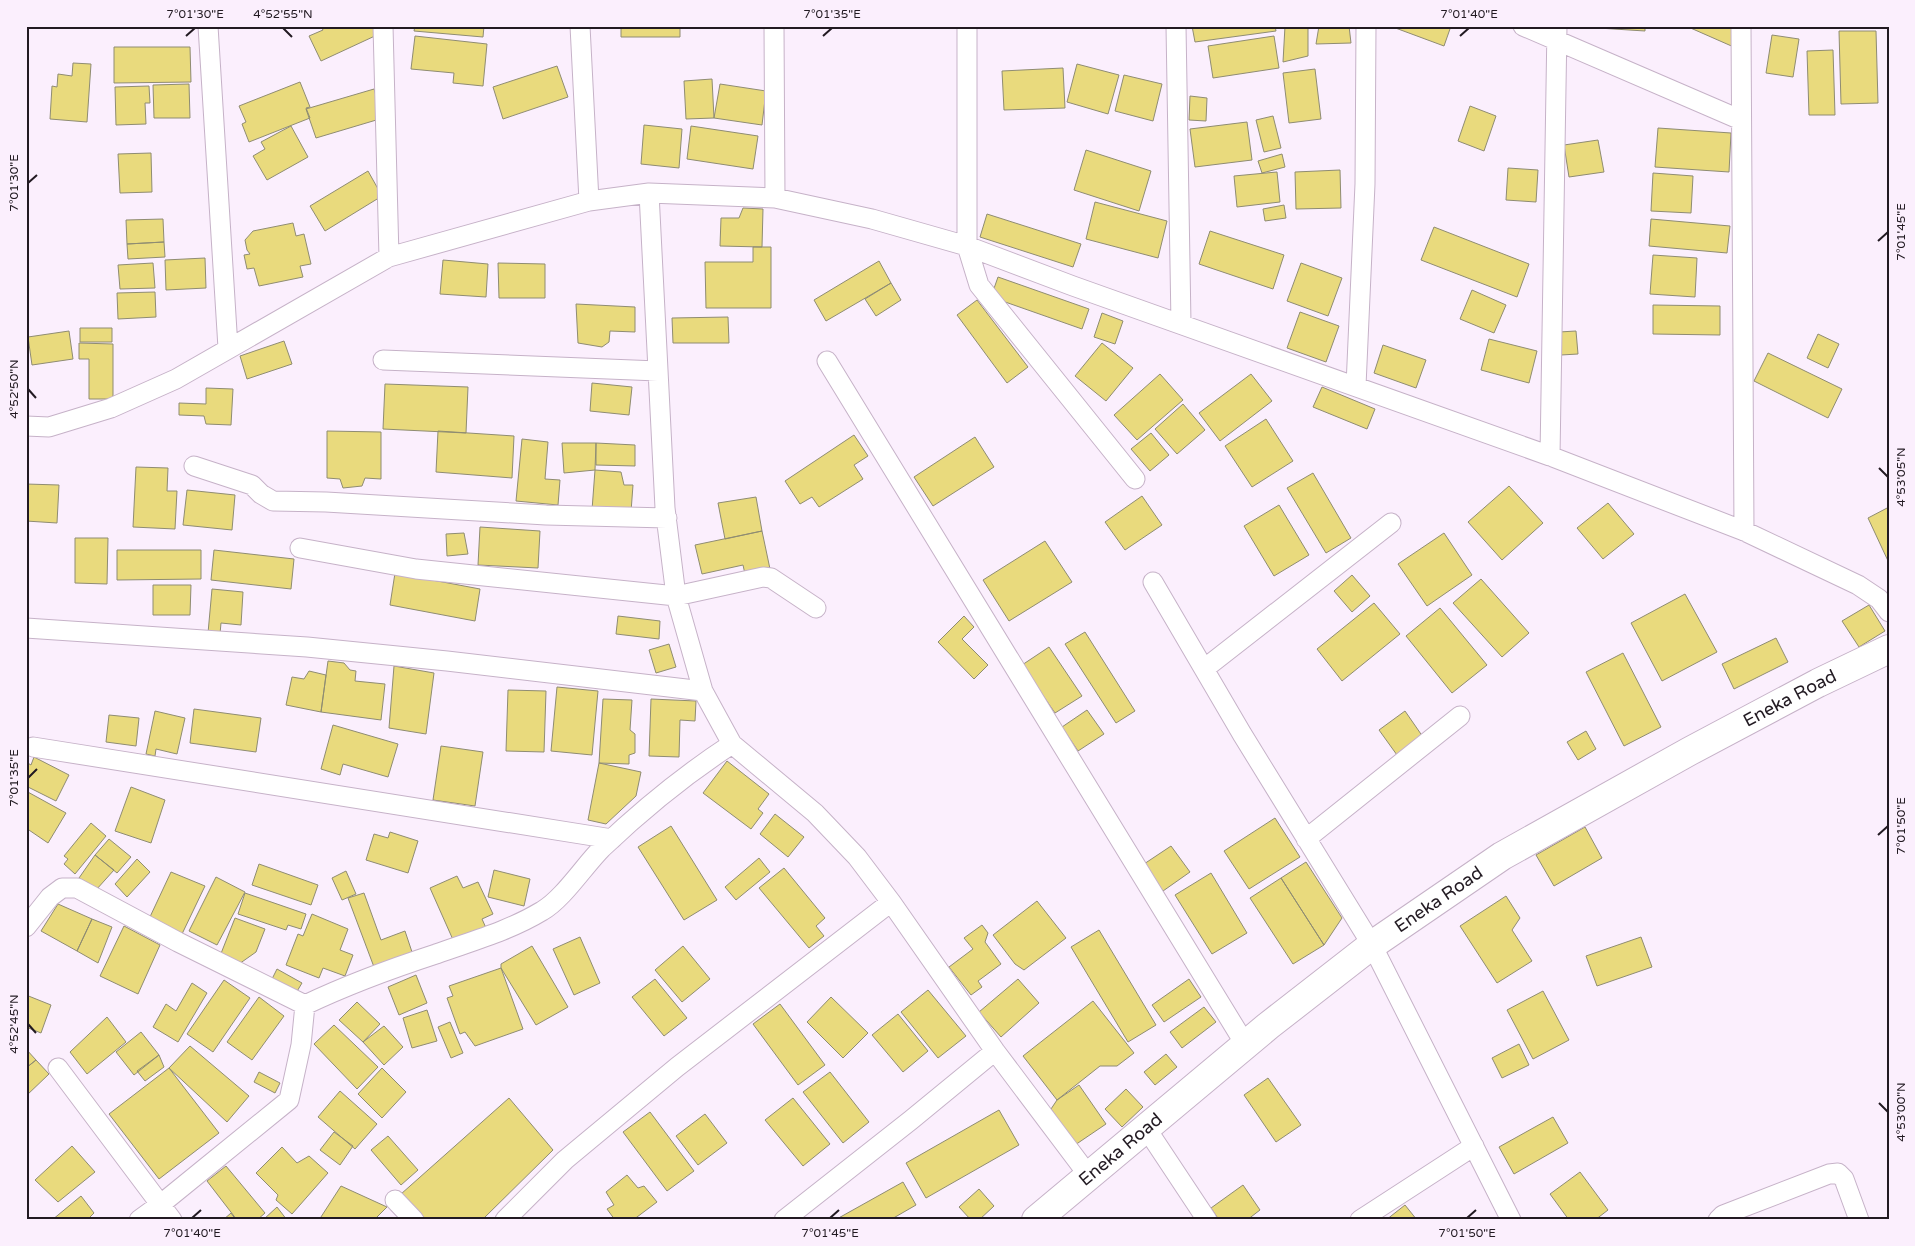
<svg xmlns="http://www.w3.org/2000/svg" width="1915" height="1246" viewBox="0 0 1915 1246" font-family="'Varela Round',sans-serif">
	<style>
		.building { fill: #e9da7d; stroke: #8f8c72 }
		.lines { fill: none; stroke-linecap: round; stroke-linejoin: round }
		.minor-casing { stroke: #c6b2c8; stroke-width: 21 }
		.secondary-casing { stroke: #c6b2c8; stroke-width: 30 }
		.minor { stroke: #fff; stroke-width: 19 }
		.secondary { stroke: #fff; stroke-width: 28 }
		.ticks { fill: none; stroke: #221a22; stroke-width: 2 }
		.labels { text-anchor: middle; stroke-width: 4; stroke-linejoin: round; paint-order: stroke }
		.street-label { font-size: 18px; fill: #221a22; stroke: #fbeffd }
		.neatline { fill: none; stroke: #221a22; stroke-width: 2 }
		.ticks-label { font-size: 12px; text-anchor: middle; fill: #221a22 }
	</style>
	<rect width="100%" height="100%" fill="#fbeffd"/>
	<path class="building" d="M321,26H373L377,35L321,61L309,36L323,30Z
		M415,26H484L483,37L414,31Z
		M621,26H680V37H621Z
		M1192,26H1275L1276,31L1195,42Z
		M1285,26H1308V56L1283,62Z
		M1319,26H1349L1351,43L1316,44Z
		M1390,26H1451L1444,46Z
		M1567,26H1645V31Z
		M1686,26H1736V48Z
		M1839,31H1876L1878,103L1841,104Z
		M1772,35L1799,39L1793,77L1766,73Z
		M415,36L487,44L483,86L453,83L454,73L411,69Z
		M1274,36L1279,68L1213,78L1208,46Z
		M114,47H190L191,82L114,83Z
		M1833,50L1835,115H1809L1807,51Z
		M73,63L91,64L87,122L50,119L52,86L57,87L58,74L72,76Z
		M1077,64L1119,75L1108,114L1067,102Z
		M557,66L568,97L503,119L493,87Z
		M1063,68L1065,108L1004,110L1002,71Z
		M1315,69L1321,119L1289,123L1283,73Z
		M1124,75L1162,84L1153,121L1115,111Z
		M712,79L714,118L686,119L684,81Z
		M300,82L310,107L306,108L310,118L249,142L242,124L246,122L239,106Z
		M189,84L190,118H154L153,85Z
		M720,84L766,91L762,125L714,118Z
		M149,86L150,103H145L146,124L116,125L115,87Z
		M374,89L383,118L316,138L306,109Z
		M1190,96L1207,98L1206,121L1189,120Z
		M1470,106L1496,116L1484,151L1458,141Z
		M1273,116L1281,148L1264,152L1256,120Z
		M1247,122L1252,160L1195,167L1190,129Z
		M644,125L682,129L679,168L641,164Z
		M291,126L308,157L267,180L253,156L265,149L261,142Z
		M691,126L758,136L753,169L687,159Z
		M1658,128L1731,133L1729,172L1655,167Z
		M1598,140L1604,172L1569,177L1564,145Z
		M1086,150L1151,171L1139,211L1074,190Z
		M151,153L152,192L120,193L118,154Z
		M1282,154L1285,167L1262,173L1258,161Z
		M1508,168L1538,170L1536,202L1506,200Z
		M1340,170L1341,208L1296,209L1295,172Z
		M368,171L382,196L325,231L310,206Z
		M1277,172L1280,202L1237,207L1234,176Z
		M1653,173L1693,176L1691,213L1651,211Z
		M1095,202L1167,221L1158,258L1086,239Z
		M1284,205L1286,218L1265,221L1263,209Z
		M743,208L763,209L762,247L720,246L721,218H739Z
		M987,214L1081,244L1073,267L980,237Z
		M163,219L164,242L127,244L126,220Z
		M1651,219L1730,226L1727,253L1649,246Z
		M293,223L296,236L304,234L311,264L300,266L303,277L259,286L254,268L247,269L244,255L250,254L247,250L245,240L253,231Z
		M1434,227L1529,264L1517,297L1421,260Z
		M1210,231L1284,255L1273,289L1199,264Z
		M164,242L165,257L128,259L127,244Z
		M753,247H771V308H706L705,262H753Z
		M1653,255L1697,258L1695,297L1650,294Z
		M205,258L206,288L166,290L165,260Z
		M443,260L488,264L486,297L440,294Z
		M879,261L891,283L826,321L814,300Z
		M153,263L155,288L120,289L118,265Z
		M498,263L545,264V298H499Z
		M1301,263L1342,278L1328,316L1287,301Z
		M998,277L1089,309L1082,329L991,297Z
		M891,283L901,300L876,316L865,299Z
		M1472,290L1506,305L1494,333L1460,319Z
		M155,292L156,317L118,319L117,293Z
		M977,300L1028,367L1007,383L957,315Z
		M576,304L635,307V332L610,331L609,342L602,347L578,343Z
		M1653,305L1720,306V335L1653,334Z
		M1300,312L1339,326L1326,362L1287,348Z
		M1102,313L1123,321L1115,344L1094,337Z
		M728,317L729,343H673L672,318Z
		M80,328H112V342H80Z
		M69,331L73,359L32,365L28,337Z
		M1576,331L1578,354L1561,355L1559,332Z
		M1818,334L1839,344L1828,368L1807,358Z
		M1489,339L1537,351L1529,383L1481,370Z
		M284,341L292,364L247,379L240,356Z
		M79,343L113,344V399H89V359H79Z
		M1102,343L1133,368L1106,401L1075,376Z
		M1383,345L1426,360L1416,388L1374,373Z
		M1768,353L1842,389L1828,418L1754,381Z
		M1160,374L1183,400L1137,440L1114,415Z
		M1251,374L1272,401L1220,441L1199,413Z
		M592,383L632,387L629,415L590,411Z
		M385,384L468,387L466,433L383,429Z
		M1322,387L1375,409L1367,429L1313,407Z
		M206,388L233,389L231,425L206,424L204,416L179,415V403L206,404Z
		M1183,404L1205,430L1177,454L1155,429Z
		M1266,419L1293,461L1252,487L1225,446Z
		M327,431L381,432V479L365,478L362,486L343,488L340,479L327,478Z
		M438,431L514,436L512,478L436,472Z
		M1151,433L1169,455L1150,471L1131,449Z
		M854,435L868,456L854,465L863,479L819,507L812,497L800,504L785,481Z
		M975,437L994,467L933,506L914,477Z
		M522,439L548,442L545,479L560,480L558,505L516,501Z
		M562,443H596L595,470L564,473Z
		M596,443L635,445V466L596,465Z
		M136,467L168,468L167,491H177L175,529L133,527Z
		M595,470L621,472L624,485H633L631,512L592,510Z
		M1313,473L1351,538L1326,553L1287,488Z
		M26,484L59,485L57,523L26,521Z
		M1509,486L1543,523L1502,560L1468,522Z
		M187,490L235,495L232,530L183,525Z
		M1142,496L1162,525L1125,550L1105,522Z
		M756,497L762,531L725,539L718,503Z
		M1608,503L1634,534L1603,559L1577,528Z
		M1279,505L1309,555L1274,576L1244,526Z
		M1889,507V563L1868,518Z
		M480,527L540,531L538,568L478,565Z
		M762,531L770,569L745,574L743,565L702,574L695,545Z
		M464,533L468,554L447,556L446,534Z
		M1444,533L1472,575L1427,606L1398,564Z
		M75,538H108L107,584L75,583Z
		M1045,541L1072,582L1009,621L983,580Z
		M117,550H201V579L117,580Z
		M214,550L294,559L291,589L211,580Z
		M395,573L480,589L475,621L390,605Z
		M1352,575L1370,596L1352,612L1334,591Z
		M1481,579L1529,633L1502,657L1453,603Z
		M153,585H191L190,615H153Z
		M212,589L243,592L241,625L221,623L220,634L208,633Z
		M1685,594L1717,652L1662,681L1631,623Z
		M1374,603L1400,634L1342,681L1317,649Z
		M1869,605L1885,631L1859,647L1842,621Z
		M1440,608L1487,665L1452,693L1406,636Z
		M618,616L660,621L659,639L616,634Z
		M964,616L974,627L962,639L988,665L974,679L938,642Z
		M1085,632L1135,711L1116,723L1065,644Z
		M1776,638L1788,662L1734,689L1722,664Z
		M669,644L676,667L656,673L649,650Z
		M1049,647L1082,696L1055,713L1022,665Z
		M1623,653L1661,727L1624,746L1586,672Z
		M328,661L344,663L350,670L356,671L355,681L385,684L381,720L321,712Z
		M394,666L434,673L426,734L389,728Z
		M309,671L326,675L321,712L286,705L292,677L304,679Z
		M557,687L598,691L592,755L551,751Z
		M508,690L546,691L544,752L506,751Z
		M603,699L632,700L630,730L635,734V753L629,755V764L599,763Z
		M651,699L696,701L695,721L680,720L679,757L649,756Z
		M194,709L261,718L256,752L190,743Z
		M1087,710L1104,734L1078,751L1062,727Z
		M155,711L185,718L177,754L156,749L155,756L146,754Z
		M1405,711L1423,737L1397,755L1379,730Z
		M109,715L139,718L136,746L106,742Z
		M333,725L398,744L388,777L343,764L340,775L321,769Z
		M1586,731L1596,749L1578,760L1567,742Z
		M441,746L483,752L475,806L433,800Z
		M34,757L69,775L56,801L26,786V762L31,765Z
		M727,761L769,794L758,809L763,813L751,829L703,793Z
		M599,763L641,772L636,796L606,824L588,820Z
		M131,787L165,800L151,843L115,831Z
		M26,791L66,813L48,843L26,828Z
		M775,814L804,837L788,857L760,834Z
		M1275,818L1300,857L1249,889L1224,851Z
		M91,823L106,836L75,874L64,864L68,859L64,856Z
		M671,826L717,900L684,920L638,847Z
		M1585,827L1602,858L1554,886L1536,855Z
		M390,832L418,841L408,873L366,860L374,834L388,838Z
		M109,839L131,857L117,873L95,855Z
		M1171,846L1190,872L1163,891L1144,864Z
		M95,855L114,870L96,890L79,878Z
		M759,858L770,872L736,900L725,887Z
		M137,859L150,872L127,897L115,884Z
		M1306,862L1342,918L1324,945L1281,878Z
		M259,864L318,885L311,905L252,885Z
		M784,868L825,918L816,926L824,936L809,948L759,888Z
		M494,870L530,879L524,906L488,897Z
		M346,871L356,894L342,900L332,878Z
		M171,872L205,886L182,934L149,919Z
		M1211,873L1247,933L1212,954L1175,895Z
		M457,876L463,888L478,882L493,914L482,919L486,928L454,942L430,888Z
		M216,877L245,892L217,945L189,931Z
		M1281,878L1324,945L1293,964L1250,898Z
		M245,893L306,914L301,929L288,925L286,930L238,914Z
		M364,893L381,940L405,931L412,952L374,967L348,898Z
		M1506,896L1520,918L1512,930L1532,961L1497,983L1460,926Z
		M1037,901L1066,938L1024,970L1015,964L993,935Z
		M58,904L92,919L77,951L41,931Z
		M312,914L348,929L340,950L353,955L345,976L323,968L319,978L286,965L298,934L303,936Z
		M235,918L265,929L256,952L239,964L220,956Z
		M92,919L112,927L98,963L77,951Z
		M982,925L988,933L985,942L1001,964L978,981L982,987L971,995L949,967L973,949L964,938Z
		M124,926L160,945L138,994L100,976Z
		M1099,930L1156,1025L1128,1042L1071,947Z
		M580,937L600,983L574,995L553,949Z
		M1641,937L1652,967L1597,986L1586,956Z
		M532,946L568,1007L536,1025L501,968V964Z
		M683,946L710,979L682,1002L655,970Z
		M501,968L523,1029L475,1046L465,1032L460,1034L447,998L453,996L449,986Z
		M277,969L302,983L296,993L272,979Z
		M416,975L427,1003L399,1015L388,987Z
		M655,979L687,1018L664,1036L632,997Z
		M1018,979L1039,1003L1001,1037L979,1012Z
		M1189,979L1201,997L1164,1022L1152,1005Z
		M224,980L250,998L213,1052L187,1034Z
		M192,983L207,993L178,1042L153,1027L166,1004L176,1011Z
		M928,990L966,1036L938,1058L901,1012Z
		M1543,991L1569,1040L1533,1059L1507,1010Z
		M26,995L51,1005L41,1033L26,1027Z
		M259,997L284,1016L252,1060L227,1042Z
		M831,997L868,1033L843,1058L807,1022Z
		M1093,1001L1134,1053L1117,1066H1100L1057,1100L1023,1056Z
		M357,1002L380,1024L363,1042L339,1020Z
		M780,1004L825,1065L798,1085L753,1024Z
		M1204,1007L1216,1022L1182,1048L1170,1032Z
		M427,1010L437,1041L412,1048L403,1018Z
		M898,1014L928,1051L903,1072L872,1035Z
		M107,1017L126,1042L87,1074L70,1052Z
		M450,1022L463,1053L451,1058L438,1027Z
		M334,1025L378,1067L357,1089L314,1044Z
		M384,1026L403,1047L384,1065L363,1042Z
		M141,1032L159,1055L134,1075L116,1052Z
		M1519,1044L1529,1065L1502,1078L1492,1058Z
		M190,1046L249,1096L227,1122L169,1068Z
		M26,1049L36,1060L26,1068Z
		M1166,1054L1177,1067L1155,1085L1144,1072Z
		M159,1055L164,1067L145,1081L137,1071Z
		M36,1060L49,1074L26,1096V1068Z
		M169,1068L219,1133L159,1179L109,1114Z
		M382,1068L406,1092L382,1118L358,1094Z
		M259,1072L280,1083L275,1093L254,1082Z
		M830,1072L869,1122L843,1143L803,1092Z
		M1268,1078L1301,1125L1276,1142L1244,1095Z
		M1079,1085L1106,1124L1075,1145L1051,1109L1057,1100Z
		M1126,1089L1143,1107L1122,1127L1105,1109Z
		M340,1091L377,1124L355,1149L318,1117Z
		M509,1098L553,1150L482,1220H426L401,1194Z
		M793,1098L830,1144L803,1166L765,1120Z
		M999,1110L1019,1145L926,1198L906,1163Z
		M650,1112L694,1171L667,1191L623,1132Z
		M705,1114L727,1143L698,1165L676,1136Z
		M1553,1117L1568,1143L1514,1174L1499,1147Z
		M334,1132L353,1146L340,1165L320,1150Z
		M388,1136L418,1170L401,1185L371,1150Z
		M72,1146L95,1172L58,1202L35,1180Z
		M282,1147L297,1163L309,1156L328,1173L292,1214L276,1200L278,1195L256,1173Z
		M226,1166L265,1213L257,1220H237L207,1181Z
		M1580,1172L1608,1210L1595,1220H1569L1550,1194Z
		M627,1175L638,1188L644,1186L657,1202L633,1220H615L607,1209L614,1205L606,1192Z
		M903,1182L916,1205L890,1220H835Z
		M1243,1185L1260,1210L1247,1220H1219L1211,1208Z
		M341,1186L387,1207L374,1220H319Z
		M979,1189L994,1206L979,1220H971L959,1207Z
		M81,1196L94,1213L88,1219V1220H52Z
		M1405,1205L1417,1220H1386Z
		M277,1207L287,1220H263Z
		M231,1213L236,1220H223Z"/>
	<g class="lines">
		<defs>
			<path id="minor" d="M208,26L228,348
				M383,26L389,257
				M580,26L589,201
				M774,26L775,198
				M967,26V246L979,285L1135,479
				M1176,26L1181,324
				M1523,26L1741,120
				M1741,26L1744,531
				M649,193L665,508L676,596L703,691L732,744L815,813L857,857L891,902L995,1051L1089,1176
				M383,360L658,371
				M827,361L1245,1044
				M1356,386L1365,184L1366,26
				M26,426L49,427L111,408L176,379L389,257L589,201L649,193L775,198L872,219L967,246L1073,286L1550,456L1744,531L1858,585L1879,599L1889,612
				M1550,456L1557,26
				M194,466L252,485L261,494L273,501L326,502L546,515L667,518
				M300,548L416,569L676,596L763,577L771,578L816,608
				M1153,582L1242,734L1372,945L1511,1220
				M26,628L307,647L447,661L703,691
				M1204,669L1391,523
				M33,747L612,839
				M1306,839L1460,716
				M26,927L50,897L62,888H77L178,942L305,1005
				M305,1005C349,984 390,969 436,954C472,941 509,931 542,911C563,899 584,866 602,848C644,808 683,776 732,744
				M58,1068L172,1220
				M1146,1128L1207,1220
				M395,1200L414,1220
				M139,1220L161,1204L289,1100L301,1045L305,1005
				M505,1220L565,1160L677,1067L891,902
				M784,1220L911,1120L995,1051
				M1360,1220L1474,1146
				M1718,1220L1723,1215L1829,1174L1838,1173L1844,1179L1859,1220"/>
			<g id="secondary">
				<path id="s1" d="M1036,1220L1268,1026L1372,945L1502,856L1690,751L1818,683L1889,649"/>
			</g>
		</defs>
		<use href="#minor" class="minor-casing"/>
		<use href="#secondary" class="secondary-casing"/>
		<use href="#minor" class="minor"/>
		<use href="#secondary" class="secondary"/>
	</g>
	<path class="ticks" d="M283,28L292,37M186,36L195,28M823,36L832,28M1460,36L1469,28M28,183L37,175M1878,241L1888,232M28,389L36,398M1879,468L1888,477M28,778L37,769M1878,835L1888,826M28,1024L36,1033M1879,1103L1888,1112M192,1218L201,1210M830,1218L839,1210M1467,1218L1476,1210"/>
	<g class="labels">
		<g class="street-label">
			<text dy="6" stroke="none"><textPath href="#s1" startOffset="920">Eneka Road</textPath></text>
			<text dy="6" stroke="none"><textPath href="#s1" startOffset="515">Eneka Road</textPath></text>
			<text dy="6" stroke="none"><textPath href="#s1" startOffset="110">Eneka Road</textPath></text>
		</g>
	</g>
	<rect width="1915" height="1246" fill="none" stroke="#fbeffd" stroke-width="55"/>
	<rect x="28" y="28" width="1860" height="1190" class="neatline"/>
	<g class="ticks-label">
		<text x="195" y="18">7°01'30"E</text>
		<text x="283" y="18">4°52'55"N</text>
		<text x="832" y="18">7°01'35"E</text>
		<text x="1469" y="18">7°01'40"E</text>
		<text transform="translate(14 183) rotate(-90)" y="4">7°01'30"E</text>
		<text transform="translate(1901 232) rotate(-90)" y="4">7°01'45"E</text>
		<text transform="translate(14 389) rotate(-90)" y="4">4°52'50"N</text>
		<text transform="translate(1901 477) rotate(-90)" y="4">4°53'05"N</text>
		<text transform="translate(14 778) rotate(-90)" y="4">7°01'35"E</text>
		<text transform="translate(1901 826) rotate(-90)" y="4">7°01'50"E</text>
		<text transform="translate(14 1024) rotate(-90)" y="4">4°52'45"N</text>
		<text transform="translate(1901 1112) rotate(-90)" y="4">4°53'00"N</text>
		<text x="192" y="1237">7°01'40"E</text>
		<text x="830" y="1237">7°01'45"E</text>
		<text x="1467" y="1237">7°01'50"E</text>
	</g>
</svg>
